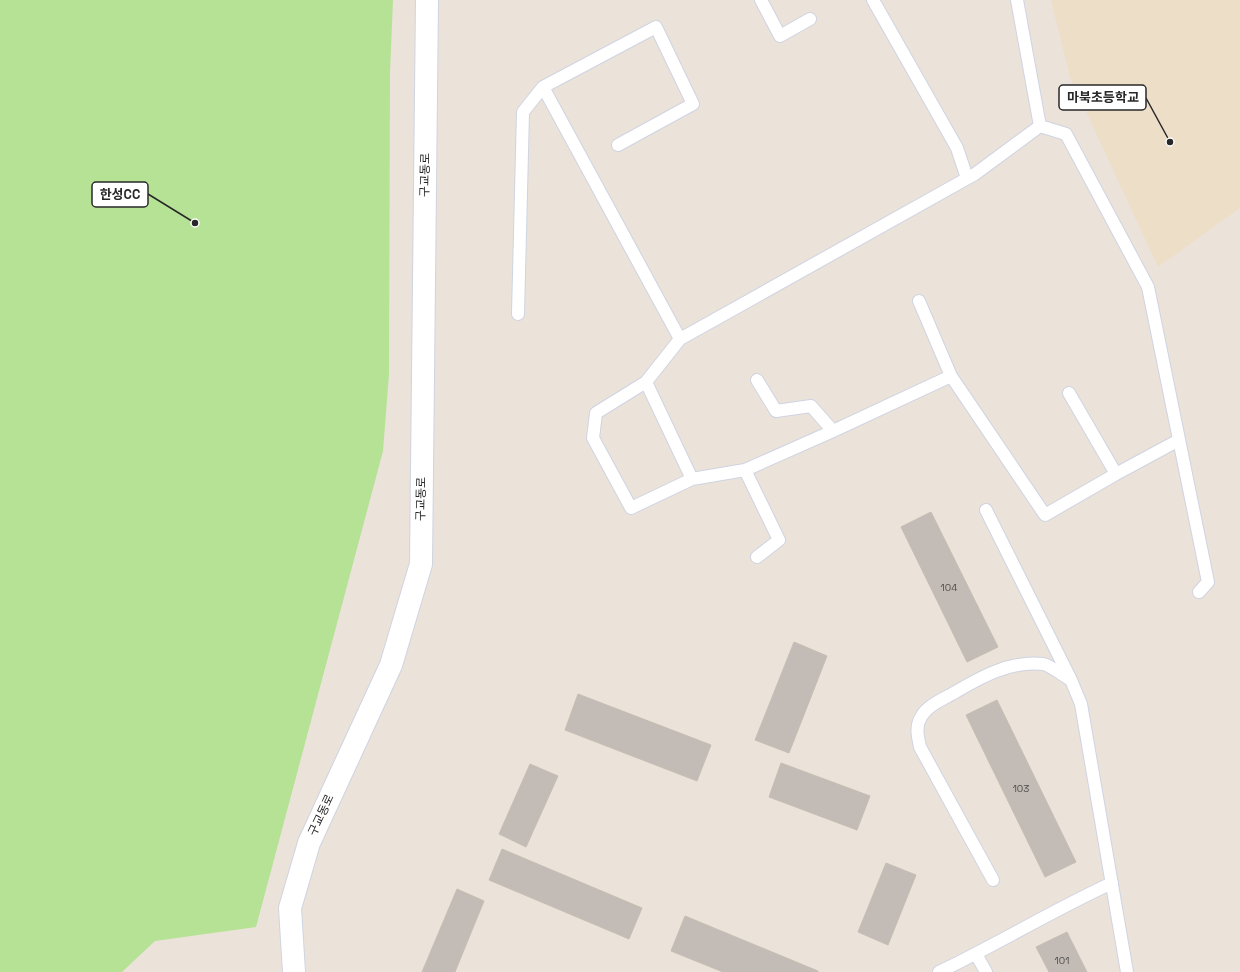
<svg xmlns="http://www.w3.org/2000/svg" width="1240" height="972" viewBox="0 0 1240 972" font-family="'Space Grotesk','Noto Sans KR',sans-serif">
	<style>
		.education { fill: #eddec8 }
		.green { fill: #b5e295 }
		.building { fill: #c3bcb6; stroke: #c6beb3 }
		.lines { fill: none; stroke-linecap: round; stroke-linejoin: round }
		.service-casing { stroke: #cfd4e2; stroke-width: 14 }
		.tertiary-casing { stroke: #cfd4e2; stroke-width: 24 }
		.service { stroke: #fff; stroke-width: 12 }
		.tertiary { stroke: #fff; stroke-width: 22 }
		.labels { text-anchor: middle; stroke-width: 3.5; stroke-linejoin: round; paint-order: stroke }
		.number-label { font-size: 10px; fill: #4f4d4c }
		.street-label { font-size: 12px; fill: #282828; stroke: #fff }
		.leader { fill: none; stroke: #282828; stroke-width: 1.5 }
		.callout-dot { fill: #282828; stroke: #fff; stroke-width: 1.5 }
		.callout { fill: #fff; stroke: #282828; stroke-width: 1.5 }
		.callout-label { font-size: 13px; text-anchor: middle; font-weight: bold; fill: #282828 }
	</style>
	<rect width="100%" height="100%" fill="#ebe2d9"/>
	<path class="education" d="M1051,0H1240V208L1158,267L1070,77Z"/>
	<path class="green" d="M0,0H393L390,72L389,374L383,451L256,927L155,941L122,972H0Z"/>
	<path class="building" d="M931,512L998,647L967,662L901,527Z
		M794,642L827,656L789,753L755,740Z
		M578,694L711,745L697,781L565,730Z
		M997,700L1076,862L1045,877L966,715Z
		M781,763L870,796L857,830L769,797Z
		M530,764L558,776L526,847L499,834Z
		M502,849L642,908L629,939L489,880Z
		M886,863L916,875L888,945L858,932Z
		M457,889L484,901L455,972H422Z
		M685,916L818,971V972H723L671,951Z
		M1067,932L1087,972H1049L1036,947Z"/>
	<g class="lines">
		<defs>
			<path id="service" d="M761,0L780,36L810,19
				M873,0L957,148L967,178
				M543,87L680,339
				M1040,126L1066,134L1148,287L1208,582L1199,592
				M919,301L951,376
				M518,314L523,112L543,87L656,27L693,104L618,145
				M757,380L776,411L811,406L833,431
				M646,382L596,413L593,438L631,508L692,479
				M1069,393L1116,474L1179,440
				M745,470L833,431L951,376L1045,515L1116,474
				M986,510L1071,680L1081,704L1127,972
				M757,557L779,540L745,470L692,479L646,382L680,339L975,174L1040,126L1017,0
				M993,880L920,747C918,737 915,727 921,717C927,706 941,700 952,694C979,678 1010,660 1043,664C1050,665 1064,676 1071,680
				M976,954L986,972
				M939,972C998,944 1053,910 1112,883"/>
			<path id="tertiary" d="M294,972L290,908L309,843L391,665L421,564L427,0"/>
		</defs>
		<use href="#service" class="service-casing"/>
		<use href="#tertiary" class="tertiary-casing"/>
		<use href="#service" class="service"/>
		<use href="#tertiary" class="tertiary"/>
	</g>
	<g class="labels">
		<g class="number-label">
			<text x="949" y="591">104</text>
			<text x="1021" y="792">103</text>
			<text x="1062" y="964">101</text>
		</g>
		<g class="street-label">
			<text transform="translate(425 175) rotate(-89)" y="4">구교동로</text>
			<text transform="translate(421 499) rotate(-89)" y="4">구교동로</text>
			<text transform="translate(321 815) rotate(-65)" y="4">구교동로</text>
		</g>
	</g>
	<path class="leader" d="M1170 142L1146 98M195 223L148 194"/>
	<g class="callout-dot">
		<circle cx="1170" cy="142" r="4"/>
		<circle cx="195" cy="223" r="4"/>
	</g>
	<g class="callout">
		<rect x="1059" y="85" width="87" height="25" rx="4"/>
		<rect x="92" y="182" width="56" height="25" rx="4"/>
	</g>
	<g class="callout-label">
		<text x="1103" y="102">마북초등학교</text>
		<text x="120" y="199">한성CC</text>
	</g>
</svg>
